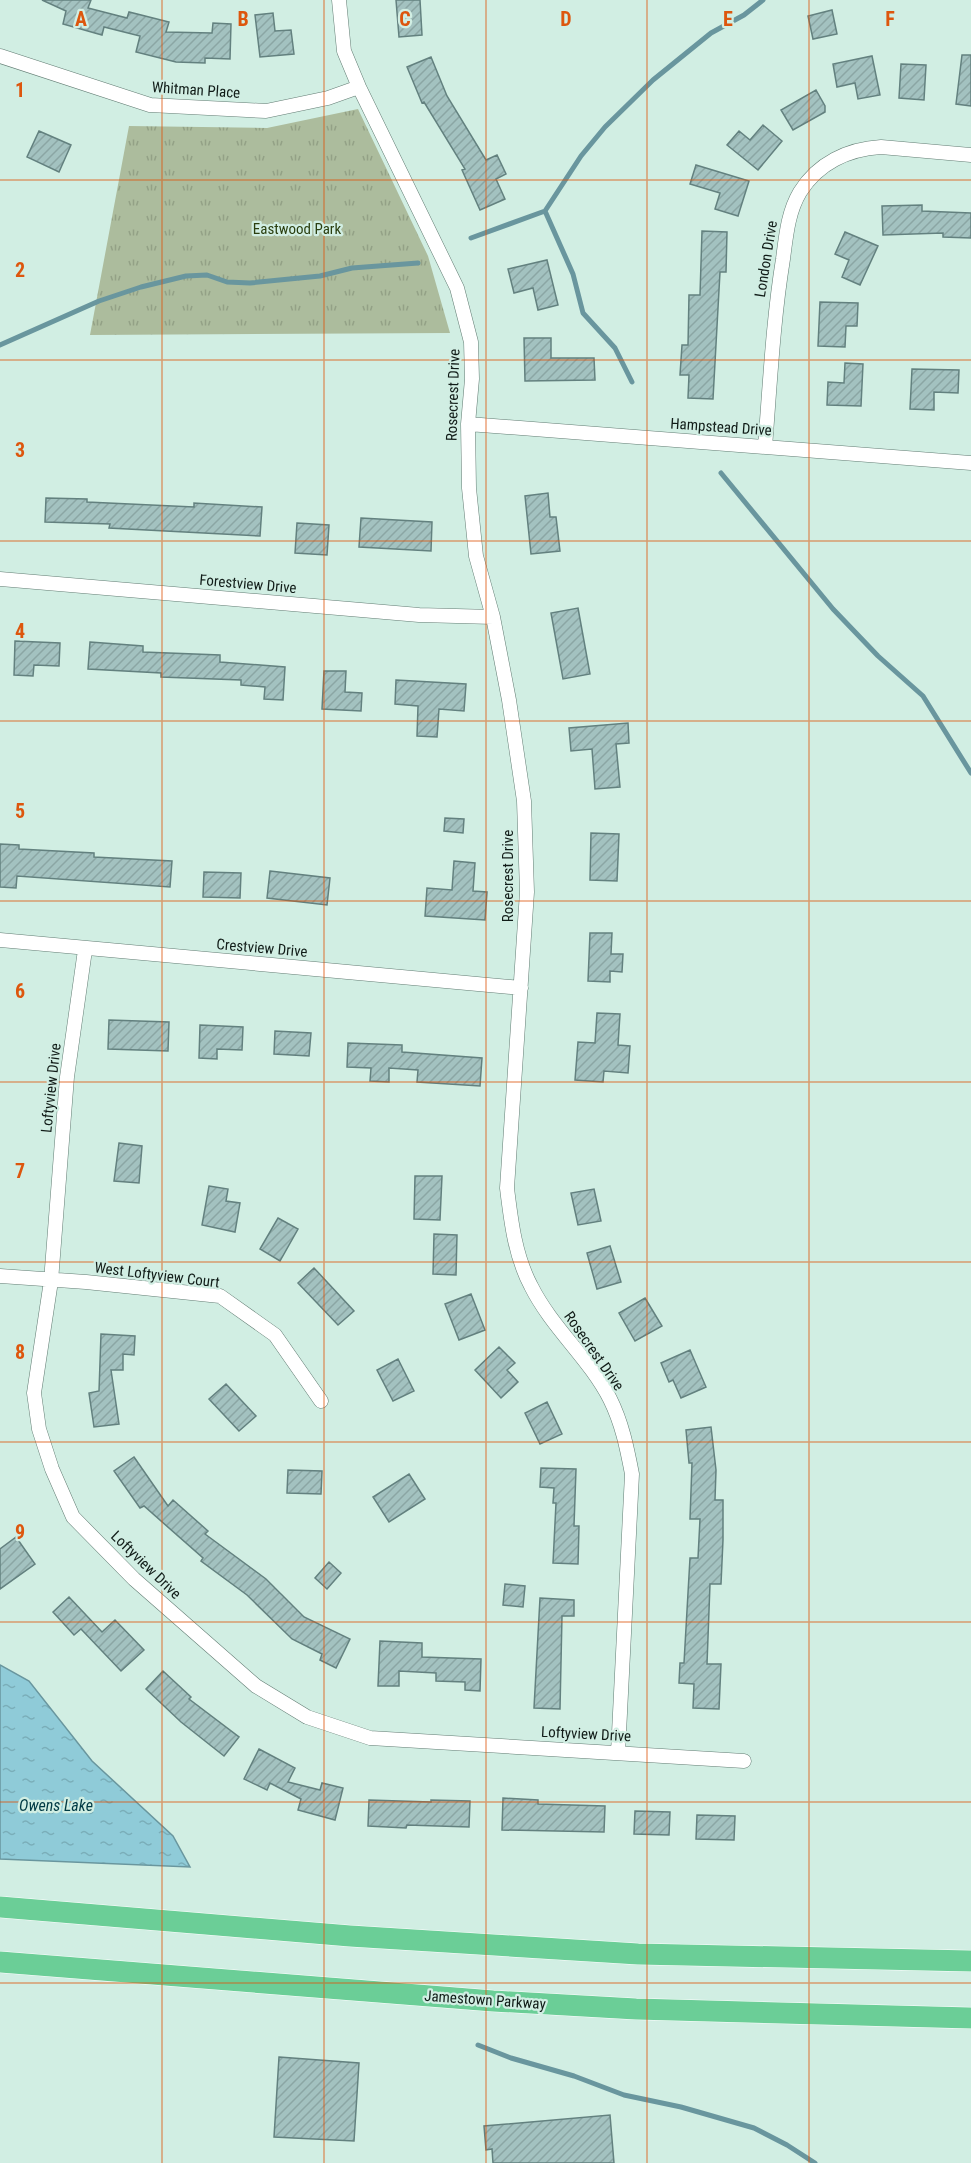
<svg xmlns="http://www.w3.org/2000/svg" width="971" height="2163" viewBox="0 0 971 2163" font-family="'Roboto Condensed',sans-serif">
	<style>
		.park { fill: url(#park-tufts) }
		.water { fill: url(#water-ripples); stroke: #69969e; stroke-width: 1.5 }
		.lines { fill: none; stroke-linecap: round; stroke-linejoin: round }
		.stream { stroke: #69969e; stroke-width: 5 }
		.building { fill: url(#building-hatch); stroke: #63817f; stroke-width: 1.5 }
		.minor-casing { stroke: #637d74; stroke-width: 15 }
		.primary-casing { stroke: #fff; stroke-width: 22 }
		.minor { stroke: #fff; stroke-width: 14 }
		.primary { stroke: #6bce97; stroke-width: 21 }
		.grid { fill: none; stroke: #dd560d; stroke-width: 1.5; stroke-opacity: 0.55 }
		.labels { text-anchor: middle; stroke-width: 4.5; stroke-linejoin: round; paint-order: stroke }
		.street-label { font-size: 15px; fill: #111c18; stroke: #d1eee3 }
		.park-label { font-size: 15px; fill: #2b3f10; stroke: #d1eee3 }
		.water-label { font-size: 16px; font-style: italic; fill: #003a44; stroke: #d1eee3 }
		.grid-label { font-size: 20px; text-anchor: middle; font-weight: bold; fill: #dd560d; stroke: #d1eee3; stroke-width: 4.5; stroke-linejoin: round; paint-order: stroke }
	</style>
	<defs>
		<pattern id="park-tufts" width="24" height="20" patternUnits="userSpaceOnUse" patternTransform="scale(1.5)"><rect width="24" height="20" fill="#acbc9d"/><path d="M3 7l-1-3M5 7V3M7 7l1-3M15 17l-1-3M17 17v-4M19 17l1-3" fill="none" stroke="#93a186"/></pattern>
		<pattern id="water-ripples" width="26" height="14" patternUnits="userSpaceOnUse" patternTransform="scale(1.5)"><rect width="26" height="14" fill="#8fcbd8"/><path d="M2 4q2-2 4 0t4 0M15 11q2-2 4 0t4 0" fill="none" stroke="#7aaeb9"/></pattern>
		<pattern id="building-hatch" width="6" height="6" patternUnits="userSpaceOnUse" patternTransform="scale(1.5)"><rect width="6" height="6" fill="#a3c2c0"/><path d="M-1 1l2-2M0 6l6-6M5 7l2-2" fill="none" stroke="#8ba6a4"/></pattern>
	</defs>
	<rect width="100%" height="100%" fill="#d1eee3"/>
	<path class="park" d="M358,109L428,256L450,333L90,335L129,126L267,128Z"/>
	<path class="water" d="M0,1665L29,1681L92,1761L173,1836L190,1867L0,1859Z"/>
	<g class="lines">
		<path class="stream" d="M545,211L573,274L583,313L615,348L632,382
			M471,238L545,211L581,156L605,127L653,80L711,33L744,15L763,0
			M0,345L99,301L141,287L186,276L207,275L227,282L250,283L320,276L352,268L418,263
			M721,473L833,609L878,656L923,696L971,773
			M478,2045L511,2058L574,2076L624,2095L681,2107L754,2128L787,2145L815,2163"/>
	</g>
	<path class="building" d="M42,0H91L88,8L127,18L129,12L169,22L166,32L212,33L213,23L231,24L230,59L205,58V63L176,62L136,52L140,36L104,27L102,35L63,24L66,11Z
		M396,0H420L422,35L399,37Z
		M832,10L837,34L813,39L808,16Z
		M273,13L275,31L291,30L294,54L260,57L255,15Z
		M962,55H971V106L956,104Z
		M872,56L880,95L858,99L855,83L837,87L833,64Z
		M431,57L447,96L486,160L497,155L506,174L496,179L505,199L480,210L462,170L465,169L424,102L422,103L407,67Z
		M901,64L926,65L924,100L899,98Z
		M816,90L825,106V112L793,130L781,110Z
		M763,125L782,141L758,170L727,145L739,131L750,140Z
		M39,131L71,145L59,172L27,157Z
		M696,165L749,181L738,216L715,209L720,193L690,184Z
		M922,205V211L971,213V238L943,237V233L883,235L882,206Z
		M702,231L727,232L726,272H720L713,399L688,398L689,375H680L682,345H688L689,295H700Z
		M845,232L878,246L860,285L842,277L849,260L835,254Z
		M547,260L558,305L538,310L533,288L514,293L508,269Z
		M820,302L858,303L857,326H846L845,347L818,346Z
		M524,338H551V358H594L595,380L525,381Z
		M845,363L863,364L861,406L827,405L828,382L844,383Z
		M912,369L959,370L958,393L934,392V410L910,409Z
		M548,493L550,517H556L560,551L531,554L525,496Z
		M46,498L87,499V502L194,507V503L262,507L260,536L109,528L110,524L45,522Z
		M361,518L432,522L431,551L359,547Z
		M297,523L329,525L327,555L295,553Z
		M578,608L590,674L563,679L551,613Z
		M15,641L60,643L59,666L34,665L33,676L14,675Z
		M90,642L143,646V652L220,655V662L285,667L283,700L264,699L265,687L241,685V680L161,677V673L88,669Z
		M324,671H346L345,692L362,693L361,711L322,709Z
		M396,680L466,684L464,711L439,709L437,737L417,736L418,706L395,704Z
		M628,723L629,743L616,744L620,787L595,789L592,749L571,751L569,728Z
		M445,818L464,819L463,833L444,831Z
		M591,833L619,834L617,881L590,880Z
		M0,844L19,845V849L94,853V857L172,861L170,887L17,876L16,888L0,887Z
		M454,861L475,863L473,891L487,892L485,920L425,916L427,888L452,890Z
		M270,871L330,878L327,905L267,898Z
		M204,872L241,873L240,898L203,897Z
		M590,933H612L611,954H623L622,972L610,971V982L588,981Z
		M597,1013L620,1014L618,1045L630,1046L628,1073L604,1071L603,1082L575,1080L578,1042L595,1043Z
		M109,1020L169,1022L168,1051L108,1049Z
		M200,1025L243,1027L242,1050L217,1049V1059L199,1058Z
		M275,1031L311,1033L309,1056L274,1054Z
		M348,1043L402,1045V1052L482,1058L480,1086L417,1082L418,1070L389,1068V1082L370,1081L371,1068L347,1067Z
		M119,1143L142,1146L139,1183L114,1181Z
		M415,1176H442L440,1220L414,1219Z
		M209,1186L228,1189L226,1201L240,1203L235,1232L202,1225Z
		M594,1189L601,1221L578,1225L571,1193Z
		M278,1218L298,1229L280,1261L260,1249Z
		M434,1234L457,1235L456,1275L433,1274Z
		M610,1246L621,1282L597,1289L587,1253Z
		M314,1268L354,1311L338,1325L298,1283Z
		M471,1294L485,1330L459,1340L445,1304Z
		M645,1298L662,1326L635,1341L619,1313Z
		M101,1334L135,1336L134,1355L123,1354V1370H111L119,1424L94,1427L89,1393L99,1391Z
		M499,1347L515,1363L507,1370L518,1382L501,1398L475,1370Z
		M690,1350L706,1387L681,1398L673,1380L669,1382L661,1363Z
		M398,1359L414,1391L393,1401L377,1370Z
		M226,1384L256,1416L239,1431L209,1399Z
		M547,1402L562,1434L540,1444L525,1413Z
		M711,1427L716,1470L715,1500H723V1540L721,1584H710L707,1664H721L719,1709L693,1708L694,1684L679,1683L680,1663H684L690,1558H698L700,1519H690L692,1463H689L686,1430Z
		M134,1457L168,1506L173,1500L208,1531L205,1534L266,1579L304,1617L350,1639L336,1668L320,1660L322,1654L292,1639L247,1595L201,1561L203,1558L144,1506L140,1508L114,1471Z
		M541,1468L576,1469L574,1526H579L578,1564L553,1563L556,1503H553L554,1488L540,1487Z
		M288,1470L322,1471L321,1494L287,1493Z
		M409,1474L425,1499L389,1522L373,1497Z
		M16,1537L35,1564L0,1589V1549Z
		M329,1562L341,1573L327,1589L315,1578Z
		M505,1584L525,1586L523,1607L503,1605Z
		M69,1597L102,1632L115,1620L144,1650L121,1671L81,1629L74,1635L53,1612Z
		M540,1598L574,1600V1616H562L560,1709L534,1708Z
		M380,1641L422,1643V1657L481,1659L480,1691L465,1690V1682L436,1681V1673L399,1671V1686H378Z
		M163,1671L191,1697L189,1699L239,1737L224,1756L181,1722L146,1689Z
		M259,1749L295,1768L288,1782L320,1790L322,1783L343,1788L335,1820L298,1810L301,1799L270,1783L267,1790L244,1779Z
		M503,1798L538,1800V1804L605,1806L604,1832L502,1830Z
		M369,1800L431,1802V1800L470,1801L469,1827L407,1825L406,1828L368,1826Z
		M635,1811L670,1812L669,1835L634,1834Z
		M697,1815L735,1816L734,1840L696,1839Z
		M279,2057L359,2063L354,2141L274,2137Z
		M610,2115L614,2163H493L492,2149L486,2150L484,2126Z"/>
	<g class="lines">
		<defs>
			<path id="minor" d="M339,0L344,51L359,87L457,288L471,342L472,379L468,424L469,488L476,556L493,617L509,700L524,801L527,892L507,1188C511,1221 515,1256 531,1286C552,1328 589,1358 610,1399C622,1423 627,1448 632,1474L618,1753
				M0,56L150,105L266,111L328,98L359,87
				M468,424L971,463
				M765,447C770,384 773,321 783,259C786,236 788,212 800,192C818,163 848,149 881,147L971,155
				M0,579L419,615L493,617
				M0,940L521,988
				M85,950L67,1077L51,1281L34,1393L39,1429L52,1469L73,1517L134,1579L256,1686L307,1717L370,1738L744,1761
				M0,1276L86,1282L220,1296L275,1335L321,1401"/>
			<path id="primary" d="M0,1907L350,1936L638,1954L971,1961
				M0,1962L493,2001L636,2009L971,2018"/>
		</defs>
		<use href="#minor" class="minor-casing"/>
		<use href="#primary" class="primary-casing"/>
		<use href="#minor" class="minor"/>
		<use href="#primary" class="primary"/>
	</g>
	<path class="grid" d="M162,0V2163M324,0V2163M486,0V2163M647,0V2163M809,0V2163M0,180H971M0,360H971M0,541H971M0,721H971M0,901H971M0,1082H971M0,1262H971M0,1442H971M0,1622H971M0,1802H971M0,1983H971"/>
	<g class="labels">
		<g class="street-label">
			<text transform="translate(196 90) rotate(4)" y="5">Whitman Place</text>
			<text transform="translate(766 259) rotate(-81)" y="5">London Drive</text>
			<text transform="translate(453 395) rotate(-88)" y="5">Rosecrest Drive</text>
			<text transform="translate(721 427) rotate(4)" y="5">Hampstead Drive</text>
			<text transform="translate(248 584) rotate(5)" y="5">Forestview Drive</text>
			<text transform="translate(508 876) rotate(-90)" y="5">Rosecrest Drive</text>
			<text transform="translate(262 948) rotate(5)" y="5">Crestview Drive</text>
			<text transform="translate(51 1088) rotate(-84)" y="5">Loftyview Drive</text>
			<text transform="translate(157 1275) rotate(7)" y="5">West Loftyview Court</text>
			<text transform="translate(594 1351) rotate(55)" y="5">Rosecrest Drive</text>
			<text transform="translate(146 1565) rotate(44)" y="5">Loftyview Drive</text>
			<text transform="translate(586 1734) rotate(3)" y="5">Loftyview Drive</text>
			<text transform="translate(485 2000) rotate(4)" y="5">Jamestown Parkway</text>
		</g>
		<g class="park-label">
			<text x="297" y="234">Eastwood Park</text>
		</g>
		<g class="water-label">
			<text x="56" y="1811">Owens Lake</text>
		</g>
	</g>
	<g class="grid-label">
		<text x="81" y="26">A</text>
		<text x="243" y="26">B</text>
		<text x="405" y="26">C</text>
		<text x="566" y="26">D</text>
		<text x="728" y="26">E</text>
		<text x="890" y="26">F</text>
		<text x="20" y="97">1</text>
		<text x="20" y="277">2</text>
		<text x="20" y="457">3</text>
		<text x="20" y="638">4</text>
		<text x="20" y="818">5</text>
		<text x="20" y="998">6</text>
		<text x="20" y="1178">7</text>
		<text x="20" y="1359">8</text>
		<text x="20" y="1539">9</text>
	</g>
</svg>
